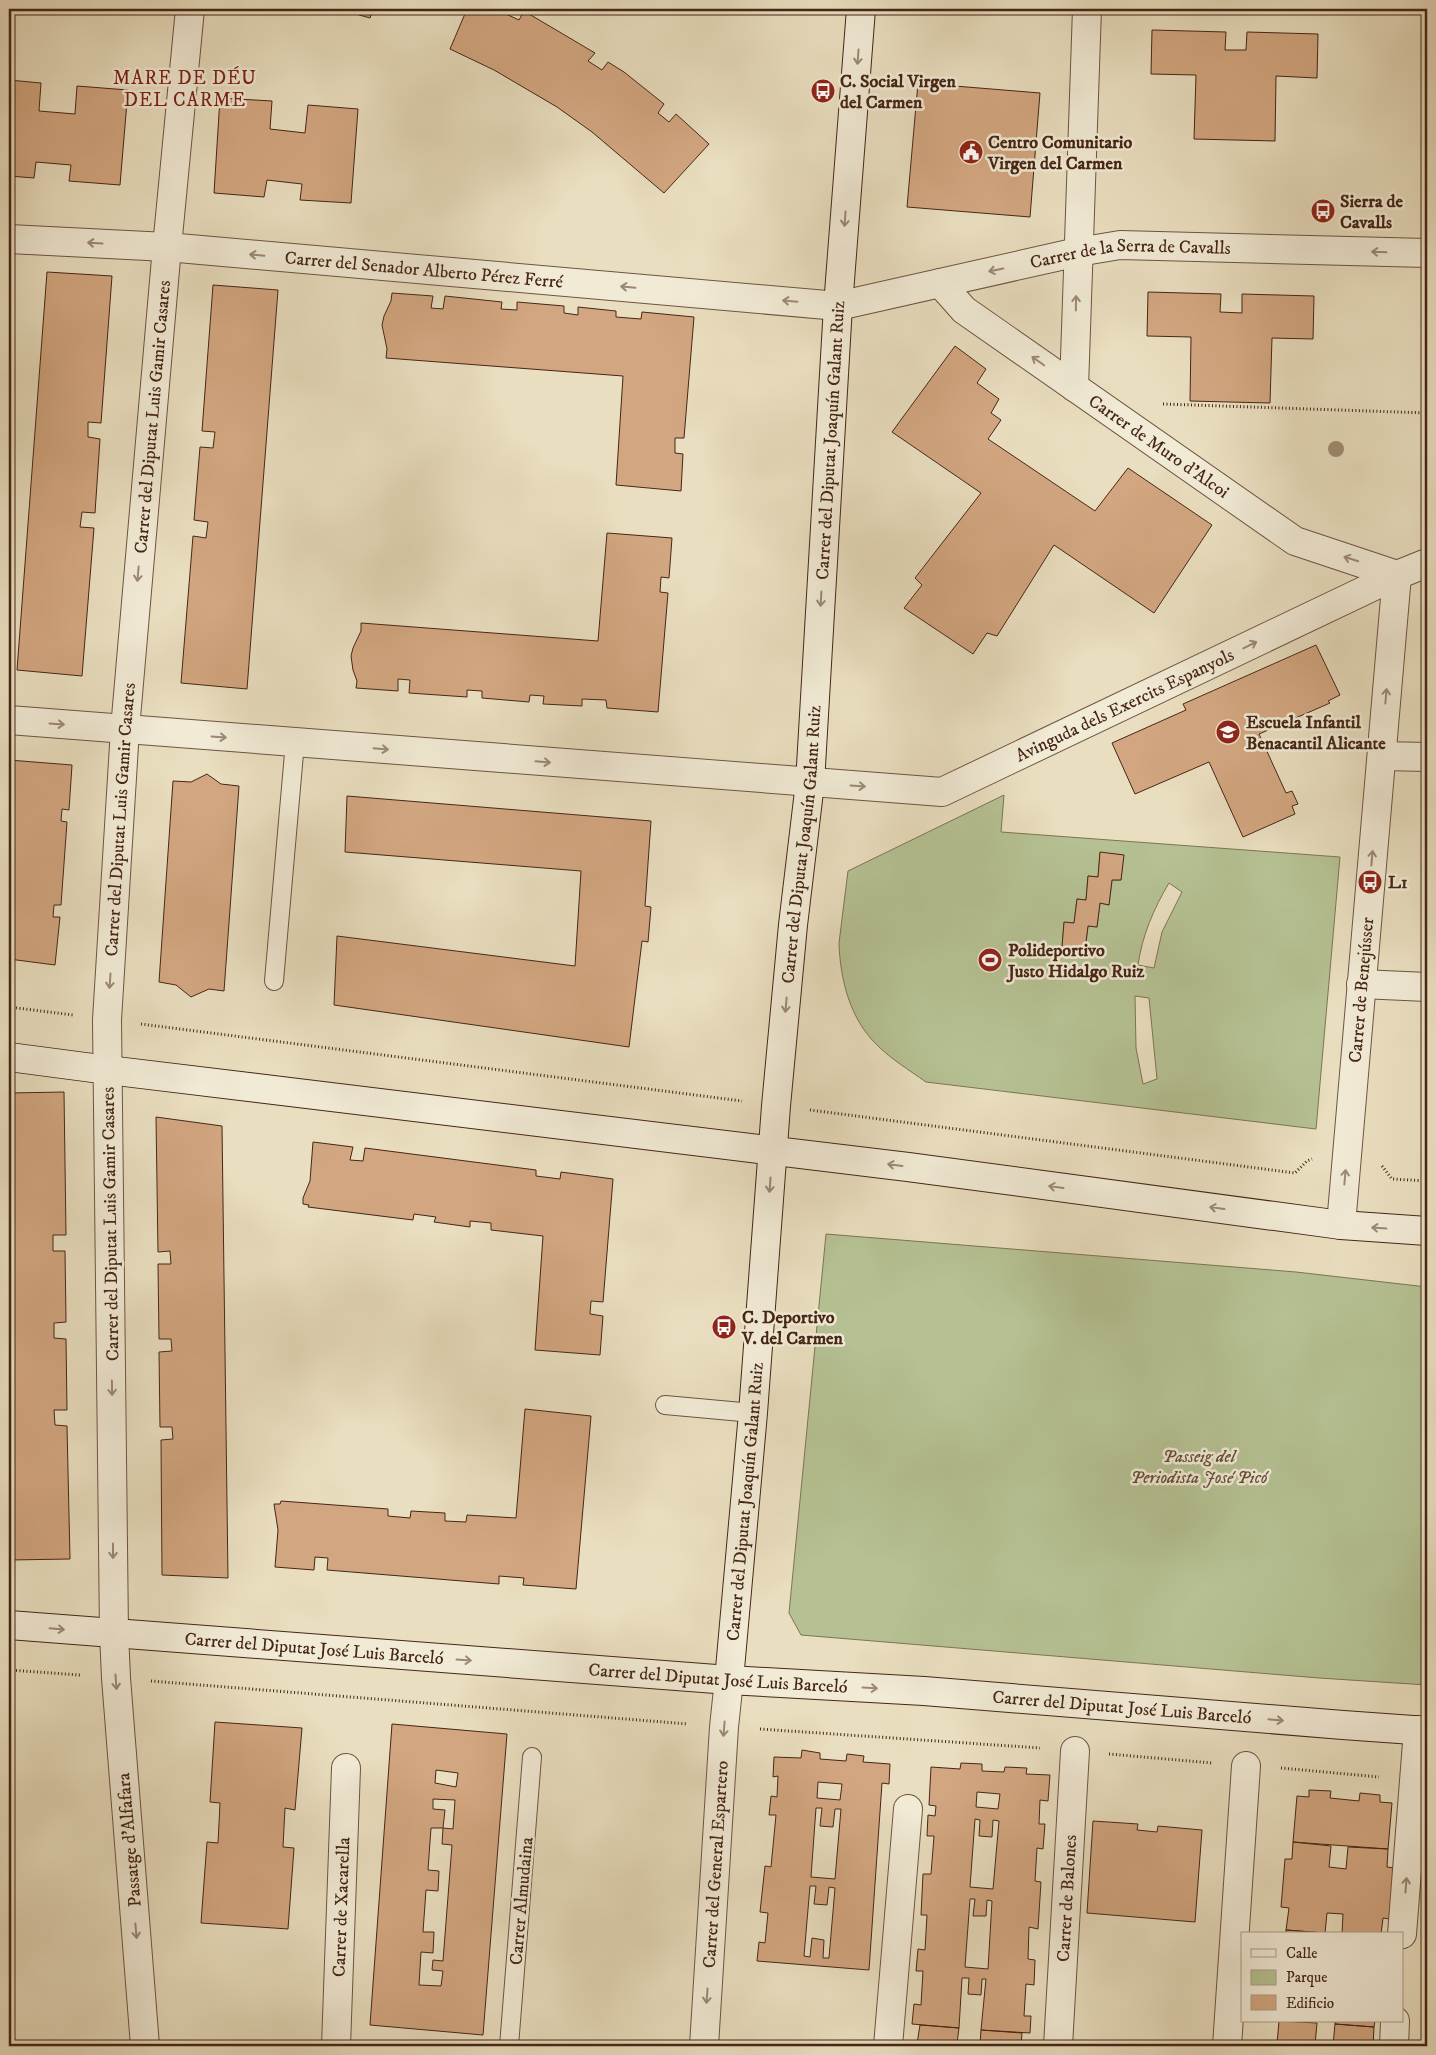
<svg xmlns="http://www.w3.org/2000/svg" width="1436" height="2055" viewBox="0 0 1436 2055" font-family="'IM FELL DW Pica',serif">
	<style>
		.green { fill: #b5c193; stroke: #7d7454; fill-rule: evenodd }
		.building { fill: #d2a680; stroke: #452616; fill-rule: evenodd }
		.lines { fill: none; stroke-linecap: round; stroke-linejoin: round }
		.lane-casing { stroke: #6e5440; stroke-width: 20 }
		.street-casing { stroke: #6e5440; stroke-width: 30 }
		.secondary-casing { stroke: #452616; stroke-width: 30 }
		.path { stroke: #452616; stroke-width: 3; stroke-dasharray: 1 2.5; stroke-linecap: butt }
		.lane { stroke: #f1ead5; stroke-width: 18 }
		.street { stroke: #f1ead5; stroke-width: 28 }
		.secondary { stroke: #f1ead5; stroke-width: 28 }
		.tree { fill: #9e8e73 }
		.oneway { stroke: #9b8876 }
		.labels { text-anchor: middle; stroke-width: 5; stroke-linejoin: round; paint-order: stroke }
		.poi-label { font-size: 18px; font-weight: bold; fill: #452616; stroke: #f1ead5; text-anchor: start }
		.street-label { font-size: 18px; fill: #452616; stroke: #f1ead5 }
		.park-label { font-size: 18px; font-style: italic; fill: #614d35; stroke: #f1ead5 }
		.neighbourhood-label { font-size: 19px; letter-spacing: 1px; fill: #7a1f14; stroke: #f1ead5 }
	</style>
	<rect width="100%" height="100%" fill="#e9debf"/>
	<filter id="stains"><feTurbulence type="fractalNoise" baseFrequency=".004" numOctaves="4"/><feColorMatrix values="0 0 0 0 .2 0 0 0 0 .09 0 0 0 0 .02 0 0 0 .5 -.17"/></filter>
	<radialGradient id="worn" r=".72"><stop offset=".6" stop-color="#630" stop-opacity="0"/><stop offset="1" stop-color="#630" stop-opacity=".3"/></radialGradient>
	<path class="green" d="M1004,795L1001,832L1340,857L1316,1129L926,1082C909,1070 891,1059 877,1045C850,1019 840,979 839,943L848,871ZM1100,853L1123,855L1121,880H1112L1109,905L1100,903L1097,927L1088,926L1085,950L1062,947L1064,923H1074L1077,899L1086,900L1088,876L1098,877ZM1169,883L1182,892L1162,932L1154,968L1138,965C1142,936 1154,908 1169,883ZM1135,996L1149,998L1157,1079L1143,1084L1136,1048Z
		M826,1234L1296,1272L1427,1287V1685L1319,1678L801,1635L789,1613Z"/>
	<path class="building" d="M338,9H373L370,18Z
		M467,9H509L506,14L519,20L524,11L595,53L588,61L602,70L608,62L624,72L664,104L658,113L669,122L676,114L709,144L664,193L592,132L557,107L494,70L450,49Z
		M1152,30L1226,32L1225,50H1246L1247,32L1318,34L1317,78L1276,76L1275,141L1194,139L1196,75L1151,74Z
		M9,80L41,83L39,111L75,114L77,86L128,90L120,185L69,181L71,165L36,162L34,178L9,176Z
		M918,83L1040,93L1030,217L907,207Z
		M220,98L272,101L270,129L305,133L308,105L358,109L351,203L300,200L302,184L267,180L264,197L214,193Z
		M47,272L112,276L101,423L88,422V437L100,439L95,513L82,512L80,527L94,528L82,676L17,670Z
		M213,285L278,290L247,689L181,683L193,536L206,538L208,522L194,520L200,447L213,448L215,432L202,431Z
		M1148,292L1221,294L1220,312L1242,313V294L1314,296L1313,339L1272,338L1270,403L1190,401L1191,337L1147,336Z
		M392,293L433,296L431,308L443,309L445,296L502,302L501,309L517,310V302L564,306V313L578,315V307L616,311V317L641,319L642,312L694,317L684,438H675V453L683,454L681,491L616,485L623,376L386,358L387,349L382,325L384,316L391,301Z
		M955,346L986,369L977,383L999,399L991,413L1001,420L988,439L1095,511L1128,468L1212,525L1154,613L1054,545L997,636L987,633L973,654L904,608L922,585L915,578L981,493L892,432Z
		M607,533L672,538L669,578L661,577L660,592L668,593L658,712L607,708L606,700L582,699V706L543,704L544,696L530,695L529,702L482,698V691L467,690V697L409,693L410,680L398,679V691L356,688L357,681L353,670L351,656L353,648L361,631V623L598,641Z
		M1316,645L1340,695L1328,701L1330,703L1259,734L1286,793L1292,791L1298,804L1292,806L1295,814L1243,837L1209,762L1135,794L1112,743L1186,710L1183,704Z
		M9,760L72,765L69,810L62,809L61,821L67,822L61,905H54L53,917H60L55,965L9,959Z
		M207,774L221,784L239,786L224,991L209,989L191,997L176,985L159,982L173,781L191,782Z
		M347,796L651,821L645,906L651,907L648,942L642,941L629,1047L334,1005L337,936L575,966L581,871L345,852Z
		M1100,852L1124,855L1121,880H1112L1109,905L1100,903L1097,927L1088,926L1085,950L1062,947L1064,922L1074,923L1077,899L1086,900L1088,876L1098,877Z
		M64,1092L66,1235H53V1251H65L66,1322L54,1323V1338L66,1339L67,1410H54L55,1425L67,1426L70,1559L9,1560V1093Z
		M156,1117L222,1126L228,1578L162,1575L161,1440L173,1439L172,1427H160L159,1352L172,1351L171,1339H159L158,1264H171L170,1251L158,1252Z
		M313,1142L353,1147L350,1160L363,1161L365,1148L536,1170V1176L560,1179L561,1172L613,1179L603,1302L591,1301L590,1314L603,1316L600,1355L535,1350L543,1236L491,1230V1223L470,1221V1227L434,1222L436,1217L414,1214L413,1220L308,1207L309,1205L303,1204V1198L310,1181Z
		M525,1409L591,1416L576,1589L523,1585L524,1578L499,1576V1584L327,1570L328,1558L315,1557L314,1570L275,1567L278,1530L274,1504H280L281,1501L388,1509V1516L410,1518L411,1511L445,1513V1521L466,1522L467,1515L516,1518Z
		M215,1722L302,1728L295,1810L285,1808L283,1847L294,1848L288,1929L201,1923L207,1842L218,1843L220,1803L210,1802Z
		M392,1724L507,1734L483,2035L370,2025ZM436,1770L458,1773L456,1787L435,1783ZM433,1799L455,1800L453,1829L443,1828L445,1810L433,1809ZM431,1828H443L442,1844L452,1845L443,1961L433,1960L432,1970L443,1971L441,1986L419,1985L421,1952L433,1953L434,1932H423L426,1890L438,1891L439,1871L428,1870Z
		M802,1750L820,1753V1759L846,1761L847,1754L864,1756L863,1762L890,1764L889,1784L882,1783L869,1970L757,1961L759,1942L765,1943L768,1913L760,1912L765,1866L771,1867L776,1815H769L771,1796L777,1797L778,1776L773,1777L774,1757L801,1758ZM818,1782L842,1784L840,1800L817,1798ZM816,1808H822L820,1826L833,1827L835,1809H841L835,1879L811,1877ZM810,1886H816L814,1904L827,1905L829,1887L835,1888L829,1958H823L824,1940L812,1938L810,1957L804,1956Z
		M961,1763L982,1764V1771L1004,1772L1005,1767L1027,1768L1026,1774L1050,1775L1048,1801L1040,1800L1039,1824H1045L1043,1849L1037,1848L1035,1881L1041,1882L1038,1929L1029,1927L1028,1959L1035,1960L1034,1985L1026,1984L1024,2016H1031L1030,2033L981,2030L986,1979H982L981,1995L968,1994L969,1978H962L959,2028L912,2024L914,2004L921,2005L923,1971H916L918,1949L925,1950L927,1915H921L923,1874H931L934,1836H927L928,1815L935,1816L936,1806L929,1805L931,1767L960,1769ZM977,1792L1000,1794L998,1809L976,1807ZM975,1819L980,1820L979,1836L992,1837L993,1820L999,1821L993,1889L970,1887ZM970,1899H975L973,1916H986L987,1900L992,1901L988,1969L965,1967Z
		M1309,1790L1331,1791L1330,1798L1359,1801L1360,1793L1380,1795V1802L1392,1803L1388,1849L1293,1842L1297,1796L1309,1797Z
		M1093,1821L1138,1824L1137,1830L1157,1832L1158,1826L1202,1830L1195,1922L1087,1913Z
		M1293,1842L1331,1846L1329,1867L1346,1869L1348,1847L1388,1849L1387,1867L1394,1868L1390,1919L1383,1918L1381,1934H1342L1343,1914L1327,1913L1325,1933L1286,1930L1289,1908L1281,1907L1285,1859H1292Z
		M1286,1930L1325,1933V1934H1286Z
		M1279,2021L1317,2023L1315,2045L1331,2046H1270V2044H1277Z
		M1335,2021H1375L1374,2027L1335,2024Z
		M1335,2024L1374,2027L1373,2046H1333Z
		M920,2025L959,2028L957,2043L980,2045L981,2030L1022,2033L1021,2046H910V2042L917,2044Z"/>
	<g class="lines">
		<defs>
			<path id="lane" d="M274,981L295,742
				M665,1405L753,1413
				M509,2046L532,1757"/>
			<g id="street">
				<path id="s1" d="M9,239L167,247L838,306L1078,252L1120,245L1427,253"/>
				<path id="s2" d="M940,283L964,310L1295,541L1397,575L1341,1225"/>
				<path d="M1074,387L1087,9"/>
				<path id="s3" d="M9,720L942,792L1397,575L1427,563"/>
				<path d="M1382,756L1427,757"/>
				<path d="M1361,984L1427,987"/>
				<path d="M1402,1934L1418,1730"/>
				<path id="s4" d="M145,2046L116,1678L114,1633L107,1020L125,729L167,247L190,9"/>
				<path id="s5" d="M336,2046L346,1768"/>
				<path id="s6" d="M704,2046L724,1727L729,1680"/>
				<path d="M888,2046L908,1809"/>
				<path id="s7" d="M1058,2046L1075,1751"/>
				<path d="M1227,2046L1246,1766"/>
				<path d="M1394,2046L1395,2021"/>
			</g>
			<g id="secondary">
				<path d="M9,1057L108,1070L908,1167L1341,1225L1427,1231"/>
				<path id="s8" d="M9,1625L729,1680L924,1691L1343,1725L1427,1731"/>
				<path id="s9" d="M729,1680L753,1413L776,1106L793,925L810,783L838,306L861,9"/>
			</g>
		</defs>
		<use href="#lane" class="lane-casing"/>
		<use href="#street" class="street-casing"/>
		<use href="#secondary" class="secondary-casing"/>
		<path class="path" d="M1163,404L1427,413
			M9,1007L73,1015
			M141,1024L742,1101
			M810,1110L1295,1173L1307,1161L1312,1159
			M1382,1166L1392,1179L1427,1181
			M9,1670L80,1675
			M151,1681L688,1724
			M760,1729L1040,1748
			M1109,1754L1212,1763
			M1281,1768L1379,1777"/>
		<use href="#lane" class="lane"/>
		<use href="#street" class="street"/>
		<use href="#secondary" class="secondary"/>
	</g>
	<circle class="tree" cx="1336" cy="449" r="8"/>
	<defs><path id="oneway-shaft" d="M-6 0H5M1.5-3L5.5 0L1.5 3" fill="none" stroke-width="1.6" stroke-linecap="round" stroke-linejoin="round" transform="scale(1.25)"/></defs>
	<g class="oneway">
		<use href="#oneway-shaft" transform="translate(858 57) rotate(94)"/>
		<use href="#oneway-shaft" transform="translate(845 219) rotate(94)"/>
		<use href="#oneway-shaft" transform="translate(95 243) rotate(-177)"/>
		<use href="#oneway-shaft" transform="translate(1379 252) rotate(-178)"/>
		<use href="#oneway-shaft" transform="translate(257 255) rotate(-175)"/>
		<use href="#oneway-shaft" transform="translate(996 270) rotate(168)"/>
		<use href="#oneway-shaft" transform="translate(628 287) rotate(-175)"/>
		<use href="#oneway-shaft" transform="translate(790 301) rotate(-175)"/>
		<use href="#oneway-shaft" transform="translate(1076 303) rotate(-89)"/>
		<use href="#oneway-shaft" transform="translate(1038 361) rotate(-145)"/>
		<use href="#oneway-shaft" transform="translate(1351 559) rotate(-162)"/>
		<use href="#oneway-shaft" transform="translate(138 574) rotate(95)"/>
		<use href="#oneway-shaft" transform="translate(821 599) rotate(93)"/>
		<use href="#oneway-shaft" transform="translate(1250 645) rotate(-26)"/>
		<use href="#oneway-shaft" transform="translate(1386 696) rotate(-85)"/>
		<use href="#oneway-shaft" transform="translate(57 724) rotate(4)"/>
		<use href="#oneway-shaft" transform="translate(219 737) rotate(4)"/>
		<use href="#oneway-shaft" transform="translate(381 749) rotate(5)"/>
		<use href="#oneway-shaft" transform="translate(543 762) rotate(5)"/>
		<use href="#oneway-shaft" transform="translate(858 786) rotate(4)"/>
		<use href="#oneway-shaft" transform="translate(1372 858) rotate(-85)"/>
		<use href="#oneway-shaft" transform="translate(110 981) rotate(94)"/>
		<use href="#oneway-shaft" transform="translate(786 1005) rotate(95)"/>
		<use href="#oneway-shaft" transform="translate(895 1165) rotate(-173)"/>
		<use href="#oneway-shaft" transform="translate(1345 1177) rotate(-85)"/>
		<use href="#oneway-shaft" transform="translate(770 1185) rotate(94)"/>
		<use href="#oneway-shaft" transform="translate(1056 1187) rotate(-172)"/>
		<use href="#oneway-shaft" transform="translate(1217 1208) rotate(-172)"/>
		<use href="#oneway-shaft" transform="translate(1379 1228) rotate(-176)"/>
		<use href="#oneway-shaft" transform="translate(112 1388) rotate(89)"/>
		<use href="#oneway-shaft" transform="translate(113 1551) rotate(90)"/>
		<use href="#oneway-shaft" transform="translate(57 1629) rotate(5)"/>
		<use href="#oneway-shaft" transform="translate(464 1660) rotate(4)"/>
		<use href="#oneway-shaft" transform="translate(116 1682) rotate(86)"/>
		<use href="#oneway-shaft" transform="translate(870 1688) rotate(3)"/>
		<use href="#oneway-shaft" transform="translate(1276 1720) rotate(5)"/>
		<use href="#oneway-shaft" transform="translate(724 1729) rotate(95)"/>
		<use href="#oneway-shaft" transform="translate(1406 1885) rotate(-86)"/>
		<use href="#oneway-shaft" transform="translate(136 1931) rotate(85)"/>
		<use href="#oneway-shaft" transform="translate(707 1996) rotate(94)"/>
	</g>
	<defs>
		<symbol id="bus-disc" viewBox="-11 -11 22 22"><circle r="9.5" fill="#8f2418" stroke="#f1ead5"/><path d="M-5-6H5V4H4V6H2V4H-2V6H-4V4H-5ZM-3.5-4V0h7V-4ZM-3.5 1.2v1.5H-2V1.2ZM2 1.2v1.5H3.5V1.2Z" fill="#fff"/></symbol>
		<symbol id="civic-disc" viewBox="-11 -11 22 22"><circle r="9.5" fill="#8f2418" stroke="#f1ead5"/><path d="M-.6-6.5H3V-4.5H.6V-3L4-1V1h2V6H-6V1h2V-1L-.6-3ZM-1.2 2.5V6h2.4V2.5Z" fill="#fff"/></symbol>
		<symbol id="school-disc" viewBox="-11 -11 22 22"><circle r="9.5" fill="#8f2418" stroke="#f1ead5"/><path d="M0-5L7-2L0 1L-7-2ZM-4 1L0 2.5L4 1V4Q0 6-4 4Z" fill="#fff"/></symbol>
		<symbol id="stadium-disc" viewBox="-11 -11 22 22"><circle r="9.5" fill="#8f2418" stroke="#f1ead5"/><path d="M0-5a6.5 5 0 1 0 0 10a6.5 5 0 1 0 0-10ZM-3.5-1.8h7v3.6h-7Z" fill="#fff"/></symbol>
	</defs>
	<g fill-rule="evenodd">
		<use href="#bus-disc" x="809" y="77" width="28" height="28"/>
		<use href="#civic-disc" x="957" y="138" width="28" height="28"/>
		<use href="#bus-disc" x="1309" y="197" width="28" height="28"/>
		<use href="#school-disc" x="1214" y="718" width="28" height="28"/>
		<use href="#bus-disc" x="1356" y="868" width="28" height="28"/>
		<use href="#stadium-disc" x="976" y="946" width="28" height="28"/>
		<use href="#bus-disc" x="710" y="1313" width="28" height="28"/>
	</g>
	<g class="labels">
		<g class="poi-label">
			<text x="840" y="87">C. Social Virgen<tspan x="840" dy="21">del Carmen</tspan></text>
			<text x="988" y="148">Centro Comunitario<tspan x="988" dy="21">Virgen del Carmen</tspan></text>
			<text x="1340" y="207">Sierra de<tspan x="1340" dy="21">Cavalls</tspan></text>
			<text x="1246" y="728">Escuela Infantil<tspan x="1246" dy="21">Benacantil Alicante</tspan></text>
			<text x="1388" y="888">L1</text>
			<text x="1008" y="956">Polideportivo<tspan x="1008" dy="21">Justo Hidalgo Ruiz</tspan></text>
			<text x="742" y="1323">C. Deportivo<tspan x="742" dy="21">V. del Carmen</tspan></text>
		</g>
		<g class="street-label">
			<text dy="6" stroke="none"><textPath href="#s1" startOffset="1130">Carrer de la Serra de Cavalls</textPath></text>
			<text dy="6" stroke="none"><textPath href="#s1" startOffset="416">Carrer del Senador Alberto Pérez Ferré</textPath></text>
			<text dy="6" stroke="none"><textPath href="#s4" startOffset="1632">Carrer del Diputat Luis Gamir Casares</textPath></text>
			<text dy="6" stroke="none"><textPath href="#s9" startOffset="1244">Carrer del Diputat Joaquín Galant Ruiz</textPath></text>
			<text dy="6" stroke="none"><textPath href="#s2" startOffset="274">Carrer de Muro d'Alcoi</textPath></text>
			<text dy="6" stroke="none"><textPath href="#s3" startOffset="1138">Avinguda dels Exercits Espanyols</textPath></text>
			<text dy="6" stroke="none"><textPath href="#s4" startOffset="1228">Carrer del Diputat Luis Gamir Casares</textPath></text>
			<text dy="6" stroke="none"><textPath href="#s9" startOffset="839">Carrer del Diputat Joaquín Galant Ruiz</textPath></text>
			<text transform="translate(1361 990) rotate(-85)" y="6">Carrer de Benejússer</text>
			<text transform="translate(110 1224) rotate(-91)" y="6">Carrer del Diputat Luis Gamir Casares</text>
			<text dy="6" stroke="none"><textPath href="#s9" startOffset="179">Carrer del Diputat Joaquín Galant Ruiz</textPath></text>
			<text dy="6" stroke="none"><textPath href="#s8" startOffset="306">Carrer del Diputat José Luis Barceló</textPath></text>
			<text dy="6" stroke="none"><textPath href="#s8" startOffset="711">Carrer del Diputat José Luis Barceló</textPath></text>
			<text dy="6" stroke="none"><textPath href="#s8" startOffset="1116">Carrer del Diputat José Luis Barceló</textPath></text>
			<text transform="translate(129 1840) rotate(-95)" y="6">Passatge d'Alfafara</text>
			<text dy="6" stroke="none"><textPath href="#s6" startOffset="182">Carrer del General Espartero</textPath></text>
			<text dy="6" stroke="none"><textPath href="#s7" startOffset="148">Carrer de Balones</textPath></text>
			<text transform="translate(521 1901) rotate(-85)" y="6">Carrer Almudaina</text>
			<text dy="6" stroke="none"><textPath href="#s5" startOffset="139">Carrer de Xacarella</textPath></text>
		</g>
		<g class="park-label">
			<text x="1199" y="1462">Passeig del<tspan x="1199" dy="21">Periodista José Picó</tspan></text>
		</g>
		<g class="neighbourhood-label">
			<text x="185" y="84">MARE DE DÉU<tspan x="185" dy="22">DEL CARME</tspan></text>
		</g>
	</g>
	<rect width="1436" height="2055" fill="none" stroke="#e9debf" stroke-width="30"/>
	<rect x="10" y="10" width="1416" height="2035" fill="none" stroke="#452616" stroke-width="2.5"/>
	<rect x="15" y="15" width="1406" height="2025" fill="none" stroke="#452616"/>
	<rect x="1241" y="1932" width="162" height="90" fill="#f1ead5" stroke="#ac9c89"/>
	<rect x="1251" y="1949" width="25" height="8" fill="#f1ead5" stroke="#ac9c89"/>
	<text x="1286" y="1958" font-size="15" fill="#452616">Calle</text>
	<rect x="1251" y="1970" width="25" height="15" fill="#b5c193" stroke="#ac9c89"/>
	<text x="1286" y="1982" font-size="15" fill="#452616">Parque</text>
	<rect x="1251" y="1995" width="25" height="15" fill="#d2a680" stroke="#ac9c89"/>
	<text x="1286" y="2008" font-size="15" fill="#452616">Edificio</text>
	<rect width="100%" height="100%" filter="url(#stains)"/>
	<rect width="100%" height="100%" fill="url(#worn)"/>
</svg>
